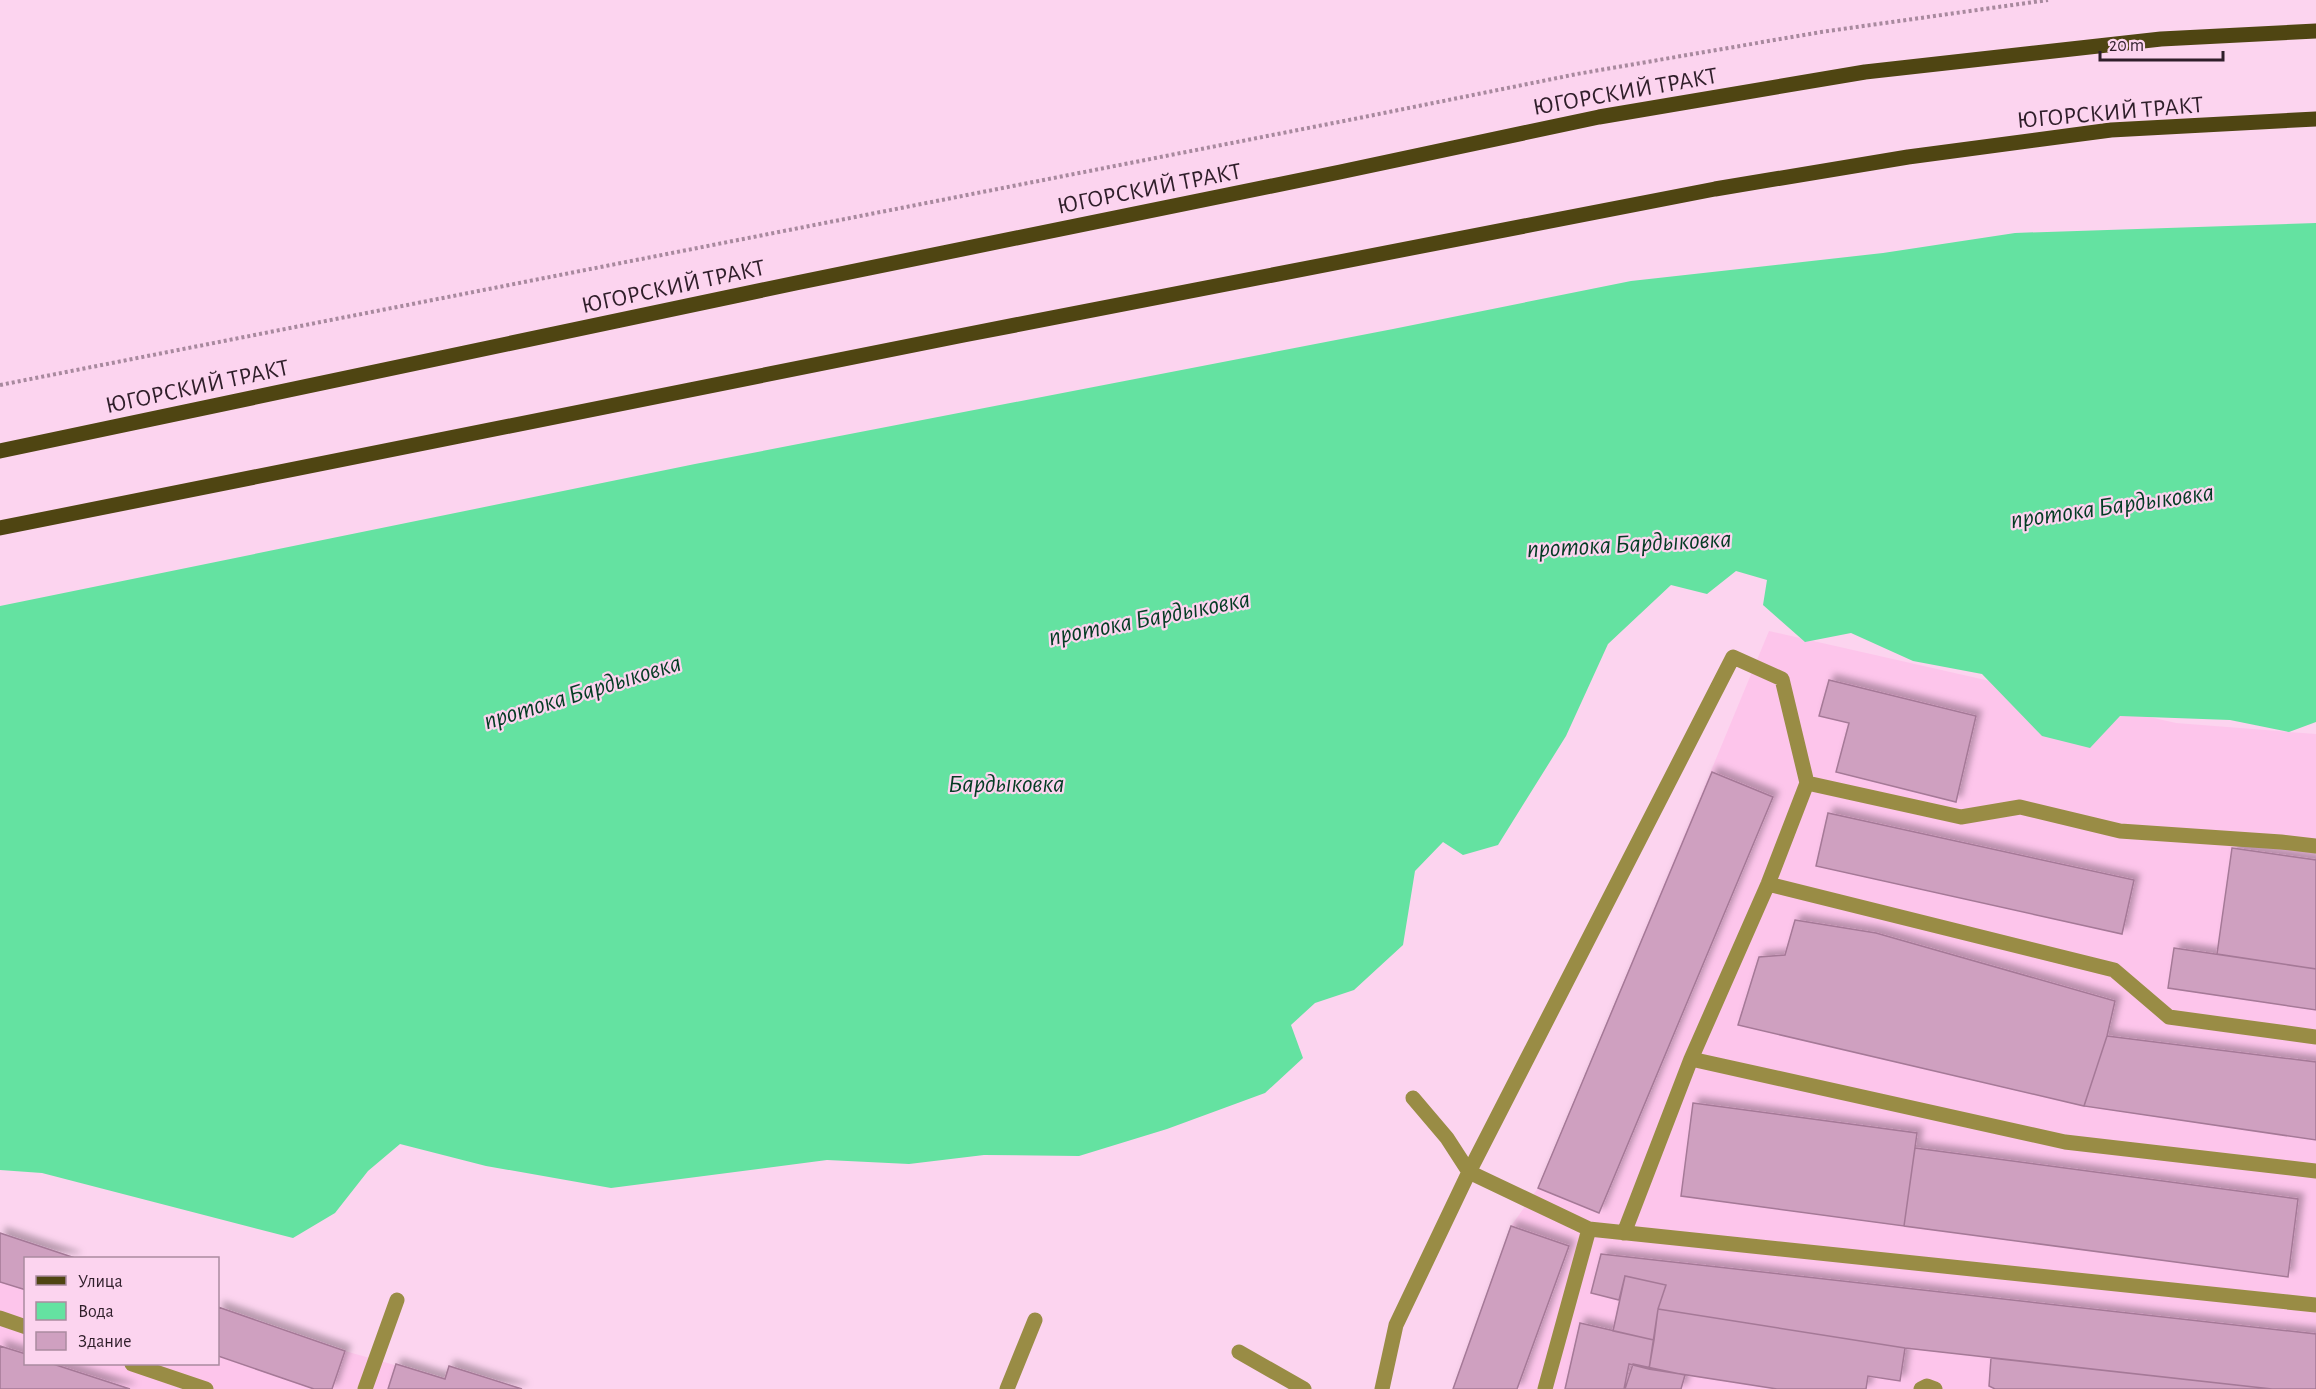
<svg xmlns="http://www.w3.org/2000/svg" width="2316" height="1389" viewBox="0 0 2316 1389" font-family="'Alegreya Sans',sans-serif">
	<style>
		.built { fill: #fdc5eb }
		.water { fill: #64e2a1 }
		.building { fill: #cfa0c0; stroke: #a57997; stroke-width: 1.5; filter: url(#shadow) }
		.lines { fill: none; stroke-linecap: round; stroke-linejoin: round }
		.path { stroke: #a8899e; stroke-width: 4; stroke-dasharray: 3 3; stroke-linecap: butt }
		.minor { stroke: #998c45; stroke-width: 15 }
		.major { stroke: #4f4512; stroke-width: 15 }
		.labels { text-anchor: middle; stroke-width: 4.5; stroke-linejoin: round; paint-order: stroke }
		.street-label { font-size: 24px; fill: #2f1e2a; stroke: #fcd4ef }
		.water-label { font-size: 26px; font-style: italic; fill: #043c24; stroke: #fcd4ef }
	</style>
	<defs>
		<filter id="shadow"><feDropShadow dx="5.5" dy="-5.5" stdDeviation="3" flood-color="#0004"/></filter>
	</defs>
	<rect width="100%" height="100%" fill="#fcd4ef"/>
	<path class="built" d="M1769,631L2176,723L2316,734V1389H1453L1511,1226L1538,1188Z
		M0,1233L75,1258H26V1364H218V1307L345,1351L444,1379L449,1366L522,1389H0Z"/>
	<path class="water" d="M2316,223V722L2289,732L2230,720L2120,716L2090,748L2042,736L1982,674L1913,661L1851,633L1805,642L1763,605L1767,580L1736,571L1707,594L1671,585L1608,644L1566,736L1498,845L1463,855L1443,842L1415,871L1403,945L1354,990L1315,1003L1291,1025L1303,1058L1265,1093L1167,1129L1079,1156L984,1155L909,1164L827,1160L611,1188L486,1166L400,1144L368,1171L335,1213L293,1238L42,1173L0,1170V606L695,464L1393,329L1631,281L1883,253L2015,233Z"/>
	<path class="building" d="M1829,680L1976,716L1956,802L1836,772L1849,723L1819,716Z
		M1712,772L1773,797L1599,1213L1538,1188Z
		M1828,813L2134,880L2122,934L1816,866Z
		M2232,848L2316,860V969L2217,954Z
		M1795,920L1876,933L2115,1001L2107,1036L2084,1106L1738,1025L1759,957L1785,955Z
		M2174,948L2316,969V1010L2168,988Z
		M2107,1036L2316,1062V1140L2084,1106Z
		M1693,1103L1917,1133L1904,1226L1681,1196Z
		M1915,1148L2298,1199L2288,1277L1904,1226Z
		M1511,1226L1569,1246L1517,1389H1453Z
		M0,1233L75,1258H26V1290L0,1282Z
		M1601,1254L2316,1334V1389H2272L1905,1348L1658,1309L1666,1285L1625,1276L1619,1300L1591,1293Z
		M1625,1276L1666,1285L1658,1309L1654,1340L1613,1331Z
		M218,1307L345,1351L332,1389H314L218,1356Z
		M1658,1309L1905,1348L1900,1381L1868,1376L1866,1389H1777L1649,1369Z
		M1580,1323L1654,1340L1649,1369L1629,1364L1624,1389H1565Z
		M0,1346L26,1354V1364H53L130,1389H0Z
		M1991,1358L2272,1389H1995L1989,1386Z
		M396,1364L445,1379L449,1366L522,1389H388Z
		M1633,1364L1685,1375L1681,1389H1625Z"/>
	<g class="lines">
		<path class="path" d="M0,385L1359,118L1577,74L1821,32L2048,0"/>
		<path class="minor" d="M1807,783L1961,817L2020,807L2120,831L2281,842L2316,846
			M1768,884L2114,970L2169,1017L2316,1037
			M1691,1059L2065,1142L2316,1171
			M1413,1098L1447,1138L1469,1172L1589,1229L2316,1305
			M0,1318L26,1327
			M1239,1352L1304,1389
			M132,1364L206,1389
			M365,1389L397,1300
			M1007,1389L1035,1320
			M1382,1389L1396,1325L1469,1172L1733,657L1782,679L1807,783L1768,884L1691,1059L1624,1233
			M1545,1389L1589,1229
			M1921,1389L1927,1386L1935,1389"/>
		<path class="major" d="M0,451L796,283L1340,172L1599,117L1865,72L2161,39L2316,31
			M0,528L964,335L1715,189L1908,157L2111,130L2316,119"/>
	</g>
	<g class="labels">
		<g class="street-label">
			<text transform="translate(1625 91) rotate(-10)" y="8">ЮГОРСКИЙ ТРАКТ</text>
			<text transform="translate(2110 112) rotate(-5)" y="8">ЮГОРСКИЙ ТРАКТ</text>
			<text transform="translate(1149 188) rotate(-11)" y="8">ЮГОРСКИЙ ТРАКТ</text>
			<text transform="translate(673 286) rotate(-12)" y="8">ЮГОРСКИЙ ТРАКТ</text>
			<text transform="translate(197 386) rotate(-12)" y="8">ЮГОРСКИЙ ТРАКТ</text>
		</g>
		<g class="water-label">
			<text transform="translate(2112 505) rotate(-8)" y="9">протока Бардыковка</text>
			<text transform="translate(1629 543) rotate(-3)" y="9">протока Бардыковка</text>
			<text transform="translate(1149 617) rotate(-11)" y="9">протока Бардыковка</text>
			<text transform="translate(582 691) rotate(-17)" y="9">протока Бардыковка</text>
			<text x="1006" y="792">Бардыковка</text>
		</g>
	</g>
	<rect x="24" y="1257" width="195" height="108" fill="#fcd4ef" stroke="#aa8ba0" stroke-width="1.5"/>
	<rect x="36" y="1276" width="30" height="9" fill="#4f4512" stroke="#aa8ba0" stroke-width="1.5"/>
	<text x="78" y="1287" font-size="18" fill="#2f1e2a">Улица</text>
	<rect x="36" y="1302" width="30" height="18" fill="#64e2a1" stroke="#aa8ba0" stroke-width="1.5"/>
	<text x="78" y="1317" font-size="18" fill="#2f1e2a">Вода</text>
	<rect x="36" y="1332" width="30" height="18" fill="#cfa0c0" stroke="#aa8ba0" stroke-width="1.5"/>
	<text x="78" y="1347" font-size="18" fill="#2f1e2a">Здание</text>
	<path d="M2100 51v9h123v-9" fill="none" stroke="#2f1e2a" stroke-width="3"/>
	<text x="2109" y="51" font-size="18" fill="#2f1e2a" stroke="#fcd4ef" stroke-width="4.5" paint-order="stroke">20 m</text>
</svg>
